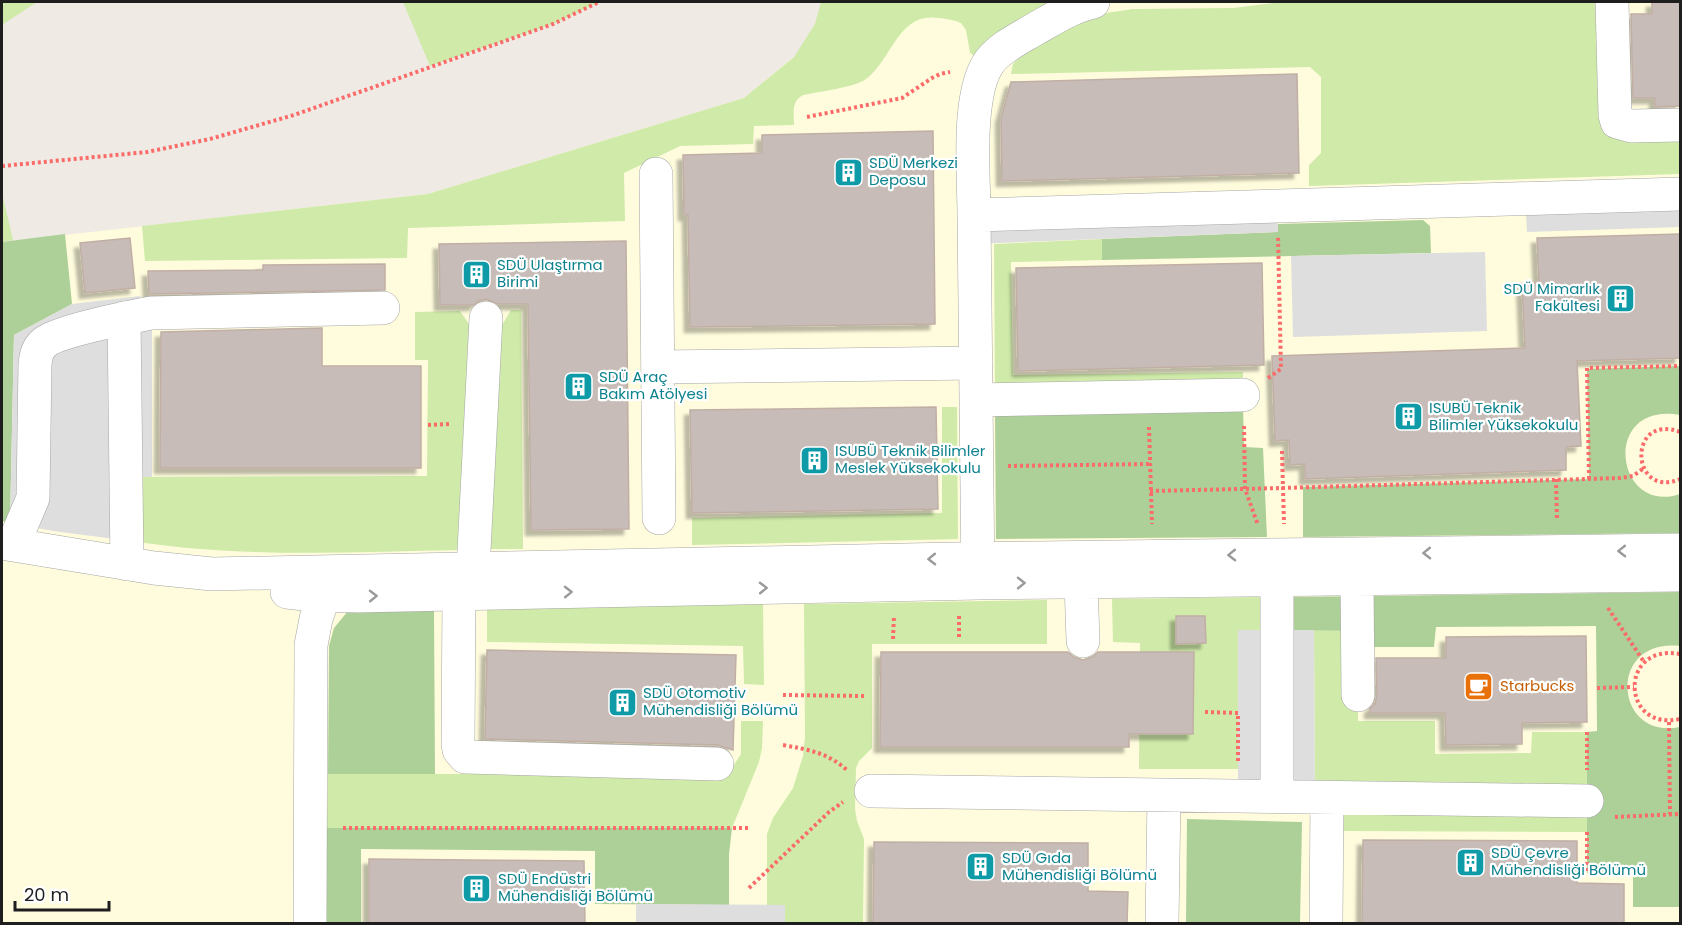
<svg xmlns="http://www.w3.org/2000/svg" width="1682" height="925" viewBox="0 0 1682 925" font-family="Poppins,sans-serif">
	<style>
		.education { fill: #fffcdd }
		.grass { fill: #cfeaa9 }
		.forest { fill: #adcf98 }
		.parking { fill: #dedede }
		.building { fill: #c7bcb7; stroke: #c1afa6; stroke-width: 1.5; filter: url(#shadow) }
		.lines { fill: none; stroke-linecap: round; stroke-linejoin: round }
		.minor-casing { stroke: #a5a5a5; stroke-width: 34 }
		.path { stroke: #fb6b69; stroke-width: 4; stroke-dasharray: 3 3; stroke-linecap: butt }
		.minor { stroke: #fff; stroke-width: 33 }
		.oneway { stroke: #9a9a9a }
		.labels { text-anchor: middle; stroke-width: 4.5; stroke-linejoin: round; paint-order: stroke }
		.culture-label { font-size: 15px; fill: #0d838f; stroke: #fff; text-anchor: start }
		.food-label { font-size: 15px; fill: #c56008; stroke: #fff; text-anchor: start }
	</style>
	<defs>
		<filter id="shadow"><feDropShadow dx="-5.5" dy="5.5" stdDeviation="1.5" flood-color="#0004"/></filter>
	</defs>
	<rect width="100%" height="100%" fill="#efeae4"/>
	<path class="education" d="M860,2H1680V923H2V242L428,194L744,98Z"/>
	<path class="grass" d="M2,2H37L2,25Z
		M403,2H599L553,24L430,66Z
		M821,2H1060L975,56L970,53L966,30L961,23C954,20 947,19 939,18C897,12 893,59 866,79C856,87 818,92 803,95C791,102 794,112 794,125L754,126L753,144L680,146L624,173L625,221L408,228L407,258L145,261L142,226L428,194L744,98L794,57L815,24Z
		M1282,2H1601L1605,109L1680,134V174L1309,186V165L1321,153V77L1310,67L1011,74L1013,64L1022,54L1087,16L1133,9L1233,8Z
		M2,193L13,240L2,242Z
		M1102,239V260L1011,262L1013,375L1243,372V385L995,390L994,244Z
		M511,310H521L523,549H488L499,330Z
		M460,311L471,327L460,550C353,552 245,558 138,542L137,477L427,476L428,360H415V312Z
		M942,407H957L958,539L692,545V518L942,513Z
		M1262,597V630H1238V769H1139L1140,643L1113,642L1112,599Z
		M1047,600V644H872V748L859,761L856,768L855,809L857,821L864,839L863,923H785V905H767V834L773,818L793,788L803,756L805,736L804,604Z
		M763,604L764,685L744,684L743,646L487,642V609Z
		M1314,630L1358,631V721H1435V754L1531,753L1532,732H1587V832L1342,831L1315,781Z
		M741,721H763L762,748L759,762L732,828H327L328,774H728L741,754Z"/>
	<path class="forest" d="M1423,220L1430,226L1431,253L1102,260V239L1277,232L1278,224Z
		M65,234L72,304L14,335L10,523L2,521V242Z
		M1680,366V415C1600,401 1615,516 1680,494V533L1303,537V487L1589,479L1587,369Z
		M1243,406L1244,447L1263,448L1267,537L996,539L995,410Z
		M1680,592V646C1606,638 1614,741 1680,727V907H1633V874L1587,873V732L1597,731L1596,626L1436,627L1434,647H1358L1357,631L1293,630L1292,597Z
		M434,610L435,774H328L329,646L334,628L348,611Z
		M1187,819L1302,822L1300,923H1186Z
		M327,828H732L729,854V905L595,904V851L361,849V923L327,924Z"/>
	<path class="parking" d="M1680,194V227L1527,232L1525,198Z
		M1277,206L1278,232L974,244V215Z
		M1485,252L1487,331L1293,337L1291,256Z
		M140,296V308H152V477H138V542L53,531L10,523L14,335L72,304Z
		M1238,630H1314L1315,798L1238,797Z
		M636,904L785,905V923H636Z"/>
	<path class="building" d="M1652,2H1680V106L1655,107V98H1633L1631,14H1652Z
		M1297,74L1299,173L1002,181L1001,118L1011,82Z
		M933,131L935,324L690,327L688,215H684L683,155L762,153V135Z
		M1680,234V358L1577,361L1581,446L1566,447V470L1305,479V464L1290,465L1289,440L1275,441L1272,356L1525,348L1522,283L1539,282L1537,238Z
		M130,238L135,288L85,293L80,243Z
		M626,241L629,529L531,530L528,304H498L486,299L478,301L474,305H440L439,244Z
		M1262,263L1264,365L1018,371L1016,268Z
		M385,264V290L149,294L148,271L263,270V265Z
		M322,328V366H421V468H160L161,332Z
		M936,407L938,509L692,513L690,410Z
		M1176,616H1205L1206,643L1176,644Z
		M1586,636L1587,722L1522,723V744L1446,745L1445,713H1370V708L1375,704L1377,695L1376,658H1446V637Z
		M487,650L736,655L733,750L718,745L485,739Z
		M881,652H1068L1074,657L1083,660L1092,657L1098,652H1194L1193,734H1129V747H880Z
		M1363,840L1577,841V883L1624,884V924H1362Z
		M874,842L1088,843V891L1128,892L1127,924H873Z
		M369,859L584,861L585,924H369Z"/>
	<g class="lines">
		<defs>
			<path id="minor" d="M1612,2L1615,115L1617,122L1631,126L1680,125
				M656,174L659,518
				M974,215C974,176 966,93 990,61C1001,47 1020,38 1035,29C1053,19 1073,6 1093,2
				M124,318L127,564
				M658,367L976,363
				M976,400L1243,395
				M2,543L154,568L212,574L954,559L1680,550
				M13,545L33,498L35,364C36,356 37,349 44,343C57,331 130,317 151,313L383,308
				M1277,560V797
				M473,570L486,318
				M1357,579L1358,695
				M978,581L974,215L1680,194
				M1081,582L1083,641
				M287,592L313,595L358,596L979,583L1680,575
				M459,594L458,744L459,750L465,757L717,764
				M871,791L1587,801
				M310,924L311,645L316,619L330,577
				M1162,924L1164,796
				M1326,924L1327,798"/>
		</defs>
		<use href="#minor" class="minor-casing"/>
		<path class="path" d="M807,117L902,98L932,78L940,74L950,72
			M2,166L147,152L210,139L294,115L553,24L599,2
			M1268,378L1281,369L1278,236
			M428,425L449,424
			M1244,426L1245,489L1258,525
			M1149,427L1152,524
			M1680,432C1627,412 1630,500 1680,479
			M1282,451L1283,488L1620,478L1633,476L1644,468
			M1008,466L1150,464
			M1556,479L1557,521
			M1589,479L1587,368L1680,366
			M1150,491L1283,488L1284,524
			M1608,608L1644,662
			M959,637V616
			M893,639L894,616
			M1680,654C1618,643 1621,732 1680,719
			M1597,688L1634,687
			M783,695L864,696
			M1205,712L1238,713V763
			M1669,722L1670,814
			M1587,732V770
			M783,745C809,750 827,752 848,771
			M1615,817L1680,814
			M343,828H750
			M1587,832V873
			M749,888L829,812L843,802"/>
		<use href="#minor" class="minor"/>
	</g>
	<defs><path id="oneway-chevron" d="M-2-3.5L2.5 0L-2 3.5" fill="none" stroke-width="1.6" stroke-linecap="round" stroke-linejoin="round" transform="scale(1.5)"/></defs>
	<g class="oneway">
		<use href="#oneway-chevron" transform="translate(1622 551) rotate(179)"/>
		<use href="#oneway-chevron" transform="translate(1427 553) rotate(179)"/>
		<use href="#oneway-chevron" transform="translate(1232 555) rotate(179)"/>
		<use href="#oneway-chevron" transform="translate(932 559) rotate(179)"/>
		<use href="#oneway-chevron" transform="translate(1021 583) rotate(-1)"/>
		<use href="#oneway-chevron" transform="translate(763 588) rotate(-1)"/>
		<use href="#oneway-chevron" transform="translate(568 592) rotate(-1)"/>
		<use href="#oneway-chevron" transform="translate(373 596) rotate(-1)"/>
	</g>
	<defs>
		<symbol id="building-square" viewBox="-11 -11 22 22"><rect x="-9" y="-9" width="18" height="18" rx="4" fill="#0f9aa8" stroke="#fff"/><path d="M-4-6H4V6H1V3H-1V6H-4ZM-2.5-4.3h1.7v1.8h-1.7ZM.8-4.3h1.7v1.8H.8ZM-2.5-1h1.7V.8h-1.7ZM.8-1h1.7V.8H.8Z" fill="#fff"/></symbol>
		<symbol id="cafe-square" viewBox="-11 -11 22 22"><rect x="-9" y="-9" width="18" height="18" rx="4" fill="#e8710a" stroke="#fff"/><path d="M-5.5-4.5H6V0H3Q3 3.5 0 3.5H-2.5Q-5.5 3.5-5.5 0ZM3-3.2v2h1.7v-2ZM-6 4.5H4V6H-6Z" fill="#fff"/></symbol>
	</defs>
	<g fill-rule="evenodd">
		<use href="#building-square" x="832" y="156" width="33" height="33"/>
		<use href="#building-square" x="460" y="258" width="33" height="33"/>
		<use href="#building-square" x="1604" y="282" width="33" height="33"/>
		<use href="#building-square" x="562" y="370" width="33" height="33"/>
		<use href="#building-square" x="1392" y="400" width="33" height="33"/>
		<use href="#building-square" x="798" y="444" width="33" height="33"/>
		<use href="#cafe-square" x="1462" y="670" width="33" height="33"/>
		<use href="#building-square" x="606" y="686" width="33" height="33"/>
		<use href="#building-square" x="1454" y="846" width="33" height="33"/>
		<use href="#building-square" x="964" y="850" width="33" height="33"/>
		<use href="#building-square" x="460" y="872" width="33" height="33"/>
	</g>
	<g class="labels">
		<g class="culture-label">
			<text x="869" y="168">SDÜ Merkezi<tspan x="869" dy="17">Deposu</tspan></text>
			<text x="497" y="270">SDÜ Ulaştırma<tspan x="497" dy="17">Birimi</tspan></text>
			<text x="1600" y="294" text-anchor="end">SDÜ Mimarlık<tspan x="1600" dy="17">Fakültesi</tspan></text>
			<text x="599" y="382">SDÜ Araç<tspan x="599" dy="17">Bakım Atölyesi</tspan></text>
			<text x="1429" y="413">ISUBÜ Teknik<tspan x="1429" dy="17">Bilimler Yüksekokulu</tspan></text>
			<text x="835" y="456">ISUBÜ Teknik Bilimler<tspan x="835" dy="17">Meslek Yüksekokulu</tspan></text>
			<text x="643" y="698">SDÜ Otomotiv<tspan x="643" dy="17">Mühendisliği Bölümü</tspan></text>
			<text x="1491" y="858">SDÜ Çevre<tspan x="1491" dy="17">Mühendisliği Bölümü</tspan></text>
			<text x="1002" y="863">SDÜ Gıda<tspan x="1002" dy="17">Mühendisliği Bölümü</tspan></text>
			<text x="498" y="884">SDÜ Endüstri<tspan x="498" dy="17">Mühendisliği Bölümü</tspan></text>
		</g>
		<g class="food-label">
			<text x="1500" y="691">Starbucks</text>
		</g>
	</g>
	<rect width="1682" height="925" fill="none" stroke="#1e1e1e" stroke-width="6"/>
	<path d="M15 901v9h94v-9" fill="none" stroke="#1e1e1e" stroke-width="3"/>
	<text x="24" y="901" font-size="18" fill="#1e1e1e" stroke="#ffffff" stroke-width="4.5" paint-order="stroke">20 m</text>
</svg>
